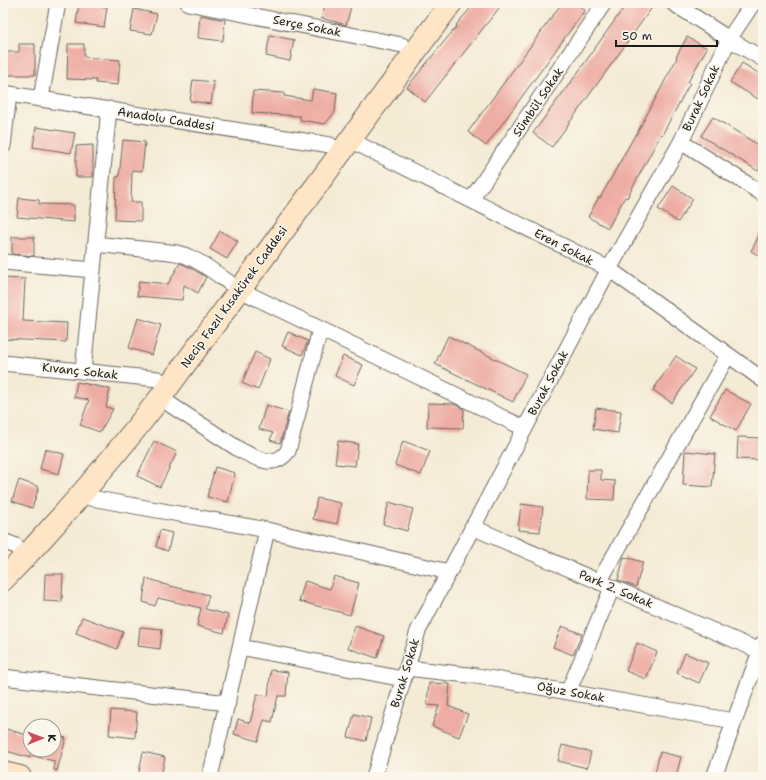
<svg xmlns="http://www.w3.org/2000/svg" width="766" height="780" viewBox="0 0 766 780" font-family="'Shantell Sans',sans-serif">
	<style>
		.building { fill: #eeada4 }
		.lines { fill: none; stroke-linecap: round; stroke-linejoin: round }
		.street-casing { stroke: #68645d; stroke-width: 17 }
		.secondary-casing { stroke: #68645d; stroke-width: 24 }
		.street { stroke: #fff; stroke-width: 15 }
		.secondary { stroke: #fee5c5; stroke-width: 22 }
		.labels { text-anchor: middle; stroke-width: 3; stroke-linejoin: round; paint-order: stroke }
		.street-label { font-size: 12px; fill: #1c1c1c; stroke: #fbf7ec }
	</style>
	<rect width="100%" height="100%" fill="#fbf7ec"/>
	<filter id="ink" filterUnits="userSpaceOnUse"><feTurbulence type="fractalNoise" baseFrequency=".025" numOctaves="2"/><feDisplacementMap in="SourceGraphic" scale="8" xChannelSelector="R" yChannelSelector="G"/><feConvolveMatrix kernelMatrix="1 2 1 2 8 2 1 2 1" color-interpolation-filters="sRGB"/></filter>
	<filter id="wash" filterUnits="userSpaceOnUse"><feTurbulence type="fractalNoise" baseFrequency=".012" numOctaves="4" result="noise"/><feDisplacementMap in="SourceGraphic" scale="16" xChannelSelector="R" yChannelSelector="G"/><feGaussianBlur stdDeviation="0.9" result="paint"/><feColorMatrix in="noise" values="0 0 0 0 0 0 0 0 0 0 0 0 0 0 0 0 0 1.4 0 .05"/><feComposite in="paint" operator="in"/></filter>
	<g filter="url(#wash)">
		<rect width="100%" height="100%" fill="#f4ebd5"/>
		<g id="blocks">
			<path class="building" d="M79,3L107,7L104,27L76,23Z
				M326,3H352L346,25L321,18Z
				M475,3H503L425,102L407,87L457,26L456,25Z
				M562,3H575L585,10L486,146L468,132Z
				M627,3H643L651,9L552,147L533,133L576,75Z
				M134,9L157,14L152,34L130,31Z
				M200,15L225,20L223,41L198,38Z
				M270,35L294,40L290,61L266,56Z
				M687,37L707,48L688,82L690,83L662,135L661,134L627,198L625,197L608,228L588,217L599,197L600,198L635,135H636L677,58L676,57Z
				M19,44H35V75H3V52H19Z
				M68,44H84V57L120,60L118,85L96,83V80L67,79Z
				M742,63L763,76V102L730,82Z
				M193,80L214,82L211,104L190,101Z
				M313,89L337,93L335,112L325,124L300,120V116L252,113L253,91L284,93V96L311,100Z
				M713,117L763,148V163L758,171L701,136Z
				M36,127L75,133L71,153L33,147Z
				M123,140L145,142L142,171L132,170L131,202H141V221L115,220L116,177H119Z
				M93,145V177H76V146Z
				M673,186L693,199L678,222L658,209Z
				M19,198L39,200V204L74,205V222L17,217Z
				M763,228V258L751,251Z
				M220,231L238,241L227,259L210,249Z
				M12,237H34V256L12,254Z
				M180,263L191,268L206,277L198,293L184,285L182,300L137,296L139,281L168,284Z
				M3,278L25,279L23,321L67,323L66,342L3,339Z
				M138,318L161,325L152,355L129,348Z
				M288,332L308,341L302,355L282,346Z
				M448,336L526,374L513,402L435,364Z
				M255,352L270,359L258,390L242,383Z
				M343,356L363,365L354,385L335,376Z
				M676,356L695,369L672,403L653,390Z
				M77,382L110,389L106,407L113,409L100,432L80,425L89,400L74,397Z
				M725,390L751,404L736,431L710,416Z
				M428,403L454,404L464,409L463,428L427,427Z
				M266,405L289,412L280,443L270,440L273,433L259,429Z
				M596,408L621,411L618,433L593,429Z
				M738,437L762,438L761,460L737,459Z
				M154,441L177,452L160,487L137,476Z
				M338,441L358,444L355,466L335,464Z
				M403,441L430,451L421,475L395,465Z
				M45,449L64,454L59,474L40,469Z
				M685,451L715,454L712,487L683,485Z
				M215,467L235,473L228,502L207,497Z
				M588,470H601V480L615,481L614,500L587,499Z
				M19,480L39,487L32,508L12,501Z
				M317,498L341,503L337,524L313,519Z
				M389,502L413,509L407,531L383,524Z
				M521,504L543,507L540,532L518,530Z
				M160,530L172,533L168,551L156,547Z
				M624,557L643,562L636,587L618,580Z
				M45,574H63L62,602L44,601Z
				M334,576L359,583L350,615L299,601L305,581L330,589Z
				M146,578L162,583V584L209,595L205,609L228,615L224,633L197,626L201,608L158,598L155,606L143,602Z
				M82,617L123,632L117,649L76,633Z
				M355,626L384,636L377,658L348,648Z
				M562,626L582,634L573,655L553,647Z
				M140,627L162,629L160,649L138,646Z
				M637,643L657,652L646,679L626,671Z
				M685,653L708,663L699,683L677,673Z
				M271,670L288,672L286,696H278L272,722L264,720L258,741L234,734L238,719L250,723L257,694L268,696Z
				M429,683L450,684L448,706L468,714L459,737L432,726L439,706L427,705Z
				M111,710L137,712L135,738L109,735Z
				M354,714L371,718L366,741L348,737Z
				M3,728L30,736V750H54V735L66,738L57,771L54,770V761L30,755V758L3,750Z
				M562,745L591,752L587,768L558,761Z
				M143,752L165,757L161,777H138Z
				M660,752L681,757L676,777H654Z"/>
		</g>
	</g>
	<g filter="url(#ink)">
		<use href="#blocks" fill-opacity="0" stroke="#68645d" stroke-width="1"/>
		<g class="lines">
			<defs>
				<path id="street" d="M188,3L402,45
					M673,3L729,39L763,59
					M3,93L330,145
					M41,98L58,3
					M350,140L609,269L763,380
					M681,142L763,194
					M3,146L9,94
					M471,200L604,3
					M95,244L170,252C177,253 183,254 189,257C206,264 224,280 240,290L524,428
					M3,262L93,270
					M3,363L158,379
					M83,371L109,109
					M160,398L240,450C256,458 274,470 288,451L320,330
					M80,496L267,530L449,572
					M472,527L760,651
					M3,541L16,546
					M599,582L728,355
					M240,647L403,679
					M407,668L477,676L734,721
					M3,677L228,703
					M568,692L612,588
					M210,777L267,530
					M374,777L418,631L609,269L681,142L729,39L753,3
					M714,777L763,643"/>
				<path id="secondary" d="M3,580C59,522 111,461 160,398L451,3
					M3,773L20,777"/>
			</defs>
			<use href="#street" class="street-casing"/>
			<use href="#secondary" class="secondary-casing"/>
			<use href="#street" class="street"/>
			<use href="#secondary" class="secondary"/>
		</g>
	</g>
	<g class="labels">
		<g class="street-label">
			<text transform="translate(307 26) rotate(11)" y="4">Serçe Sokak</text>
			<text transform="translate(701 98) rotate(-65)" y="4">Burak Sokak</text>
			<text transform="translate(538 102) rotate(-56)" y="4">Sümbül Sokak</text>
			<text transform="translate(166 119) rotate(9)" y="4">Anadolu Caddesi</text>
			<text transform="translate(564 247) rotate(27)" y="4">Eren Sokak</text>
			<text transform="translate(234 297) rotate(-54)" y="4">Necip Fazıl Kısakürek Caddesi</text>
			<text transform="translate(80 371) rotate(6)" y="4">Kıvanç Sokak</text>
			<text transform="translate(548 383) rotate(-62)" y="4">Burak Sokak</text>
			<text transform="translate(616 589) rotate(23)" y="4">Park 2. Sokak</text>
			<text transform="translate(405 673) rotate(-73)" y="4">Burak Sokak</text>
			<text transform="translate(571 692) rotate(10)" y="4">Oğuz Sokak</text>
		</g>
	</g>
	<rect width="766" height="780" fill="none" stroke="#fbf7ec" stroke-width="16"/>
	<g transform="translate(42 738) rotate(89)"><circle r="19" fill="#fbf7ec" stroke="#a29f99"/>
	<path d="M0-3L7 15L0 10L-7 15Z" fill="#d1495b"/>
	<text y="-6" font-size="11" font-weight="bold" text-anchor="middle" fill="#1c1c1c">K</text>
	</g>
	<path d="M616 40v6h101v-6" fill="none" stroke="#1c1c1c" stroke-width="2"/>
	<text x="622" y="40" font-size="12" fill="#1c1c1c" stroke="#fbf7ec" stroke-width="3" paint-order="stroke">50 m</text>
</svg>
